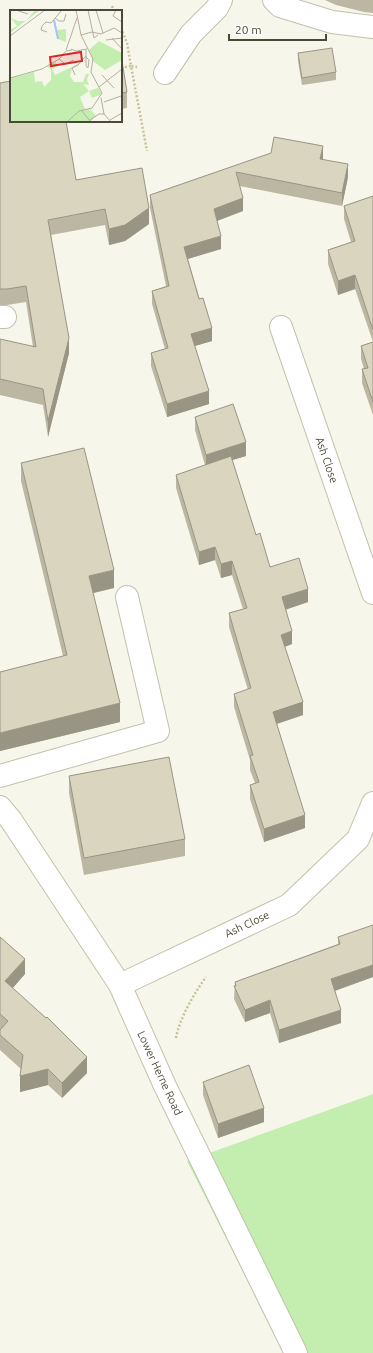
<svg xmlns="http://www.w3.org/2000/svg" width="373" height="1353" viewBox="0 0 373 1353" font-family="Ubuntu,sans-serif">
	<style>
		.green { fill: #c4eeb0 }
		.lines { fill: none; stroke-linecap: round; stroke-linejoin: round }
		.minor-casing { stroke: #c3c1ac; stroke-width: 24 }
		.path { stroke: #c7c19b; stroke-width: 2.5; stroke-dasharray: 2 2; stroke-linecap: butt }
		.minor { stroke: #fff; stroke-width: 22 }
		.wall { fill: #bbb7a3 }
		.shaded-wall { fill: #999585 }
		.building { fill: #dad5be; stroke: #999585 }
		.labels { text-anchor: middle; stroke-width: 4; stroke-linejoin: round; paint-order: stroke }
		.street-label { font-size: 11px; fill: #4c4837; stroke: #fff }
		.inset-river { fill: none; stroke: #a2c2f8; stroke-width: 2 }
		.inset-road { fill: none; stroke: #b3b0a2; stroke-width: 1 }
		.view { fill: #d62828; fill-opacity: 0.15; stroke: #d62828; stroke-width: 2 }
		.inset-edge { fill: none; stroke: #4c4837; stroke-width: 2 }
	</style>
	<rect width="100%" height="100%" fill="#f7f6ea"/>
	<path class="green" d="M373,1094V1353H284L187,1161Z"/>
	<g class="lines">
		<defs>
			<path id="minor" d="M274,0L280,6L332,22L373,27
				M165,73L191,34L217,8L221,0
				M0,317H5
				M281,327L373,593
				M0,776L158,731L127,597
				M0,807L11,820L120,985L165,1086L296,1353
				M120,985L289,905L358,839L373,803"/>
		</defs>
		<use href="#minor" class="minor-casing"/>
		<path class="path" d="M112,6L114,11
			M121,28L127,43L131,66L137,67
			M121,68L131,66L147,151
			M176,1038C179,1019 195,992 206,977"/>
		<use href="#minor" class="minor"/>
	</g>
	<path class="wall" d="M325,0H373V13L364,12L336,5Z
		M298,53L336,72V80L302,85L298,61Z
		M121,61L127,92V108L121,109Z
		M0,83L76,180L149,224L125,241L109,245L105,225L51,235L69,353L48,437L43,405L0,395V339L33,347L26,302L7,305H0Z
		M271,153L322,160L348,177L342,206L240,186L243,211L217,221L221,249L188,259L212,341L195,346L209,404L167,417L151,366V353L165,349L152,304V291L166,286L150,208V195Z
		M373,196V415L362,383V369H364L361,359V346L373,342L355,289L338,295L328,264V250L351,242L344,219V206Z
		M195,417L246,456L232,460L256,535L270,567L308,602L286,609L292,644L285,647L303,715L277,724L305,828L264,842L250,799V785L255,783L250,770V760L234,707V694L248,690L229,627V613L243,609L232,575L221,578L215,560L199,565L176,488V475L205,465L195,430Z
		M21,463L114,588L93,593L120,722L0,751V672L63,656L21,481Z
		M69,776L185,839V856L84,875L69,793Z
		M0,937L25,974L12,988L87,1073L62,1098L48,1085L20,1092L21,1069L0,1050V1030H1L0,1029Z
		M338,937L373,977L335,991L341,1023L279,1043L270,1013L245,1022L234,999L235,982L338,944Z
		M203,1082L264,1122L218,1138L203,1095Z"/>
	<path class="shaded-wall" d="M323,146V159L320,172V159Z
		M348,164V177L342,206V193Z
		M243,198V211L214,222V209Z
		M149,208V224L125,241L109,245V229Z
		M221,236V249L184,260V247Z
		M355,275V289L338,295V281Z
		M212,328V341L191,347V334Z
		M69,338V353L48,437V421Z
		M209,391V404L167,417V404Z
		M246,442V456L206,468V455Z
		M215,547V560L199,565V552Z
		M232,561V575L221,578V564Z
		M114,570V588L89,594V576Z
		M308,589V602L282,611V597Z
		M292,631V644L281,648V635Z
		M303,702V715L273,725V712Z
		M120,703V722L0,751V733Z
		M305,815V828L264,842V829Z
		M25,959V974L5,997V981Z
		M373,965V977L331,992V979Z
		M270,1000V1013L245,1022V1010Z
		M341,1010V1023L279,1043V1030Z
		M87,1057V1073L62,1098V1083Z
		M48,1069V1085L20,1092V1076Z
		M264,1108V1122L218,1138V1124Z"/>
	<path class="building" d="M332,48L336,72L302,78L298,53Z
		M121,61H122L127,92L121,93Z
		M11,81V121H66L76,180L142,168L149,208L125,225L109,229L105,209L48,220L69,338L48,421L43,389L0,379V339L36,347L26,286L7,289H0V83Z
		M274,137L323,146L320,159L348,164L342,193L236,172L243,198L214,209L221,236L184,247L199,299L203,298L212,328L191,334L209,391L167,404L151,353L168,348L152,291L169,286L150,195L271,153Z
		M373,196V330L355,275L338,281L328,250L355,241L344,206Z
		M373,342V402L362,369L368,368L361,346Z
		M233,404L246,442L206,455L195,417Z
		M84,448L114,570L89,576L120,703L0,733V672L67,655L21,463Z
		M231,456L256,535L260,533L270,567L299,558L308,589L282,597L292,631L281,635L303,702L273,712L305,815L264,829L250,785L259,782L250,756L253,755L234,694L251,688L229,613L247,608L232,561L221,564L215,547L199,552L176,475Z
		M169,757L185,839L84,858L69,776Z
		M373,925V965L331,979L341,1010L279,1030L270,1000L245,1010L234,986H236L235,982L340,944L338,937Z
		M0,937L25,959L5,981L46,1018L47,1017L87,1057L62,1083L48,1069L20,1076L23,1055L0,1035V1030L8,1021L0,1014Z
		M249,1065L264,1108L218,1124L203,1082Z"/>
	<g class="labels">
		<g class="street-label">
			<text transform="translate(327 460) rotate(71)" y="4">Ash Close</text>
			<text transform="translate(247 924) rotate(-25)" y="4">Ash Close</text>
			<text transform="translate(160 1073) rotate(65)" y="4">Lower Herne Road</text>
		</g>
	</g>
	<g transform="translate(10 10)">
		<rect width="112" height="112" fill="#f7f6ea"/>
		<path d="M25,0H30L0,23V20L7,16L1,8L8,11H16ZM56,19V32L48,29L47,20ZM89,31L112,43V50L95,60L83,51L79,40ZM45,51L48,56L42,59L45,65L72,52L62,59L60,66L64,72H73L76,64H79L77,70L79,75L73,74L79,81L88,78L92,84L82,88L79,81L70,87L75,99H80L86,106L80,112H0V68L24,62L25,72L32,71L34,77L41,70V60L37,56Z" fill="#c4eeb0"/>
		<path class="inset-river" d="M44,10L48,29"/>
		<path class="inset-road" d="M6,0L18,4M78,0L84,28L88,25M86,0L93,23M106,0L103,6L112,12M45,8L49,11H54L56,4M37,22L31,20L32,16L36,12L41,13L52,0M71,25L82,22L91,24L104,18L112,23M0,26L35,0M102,28L112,39M96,30L112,28M61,39L66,41L77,39M56,40L67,8M76,40V56L78,58L79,50L76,47M49,49L55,54L64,50M65,65L62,58L68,55L76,46M92,65L104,78M0,68L32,59L49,49L56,41L62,40M89,77L112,59M91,88L94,104L101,112M94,92L111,86M72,101L80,111M80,110L89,104H94M100,110L112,103M57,112L69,101L82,98L92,83L81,62L83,49L71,25L66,0"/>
		<path class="view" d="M71,42L72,51L41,56L40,47Z"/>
		<rect width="112" height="112" class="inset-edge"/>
	</g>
	<path d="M229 34v6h97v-6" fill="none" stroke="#4c4837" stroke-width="2"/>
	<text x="235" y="34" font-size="12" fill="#4c4837" stroke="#ffffff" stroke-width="3" paint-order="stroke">20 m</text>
</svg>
